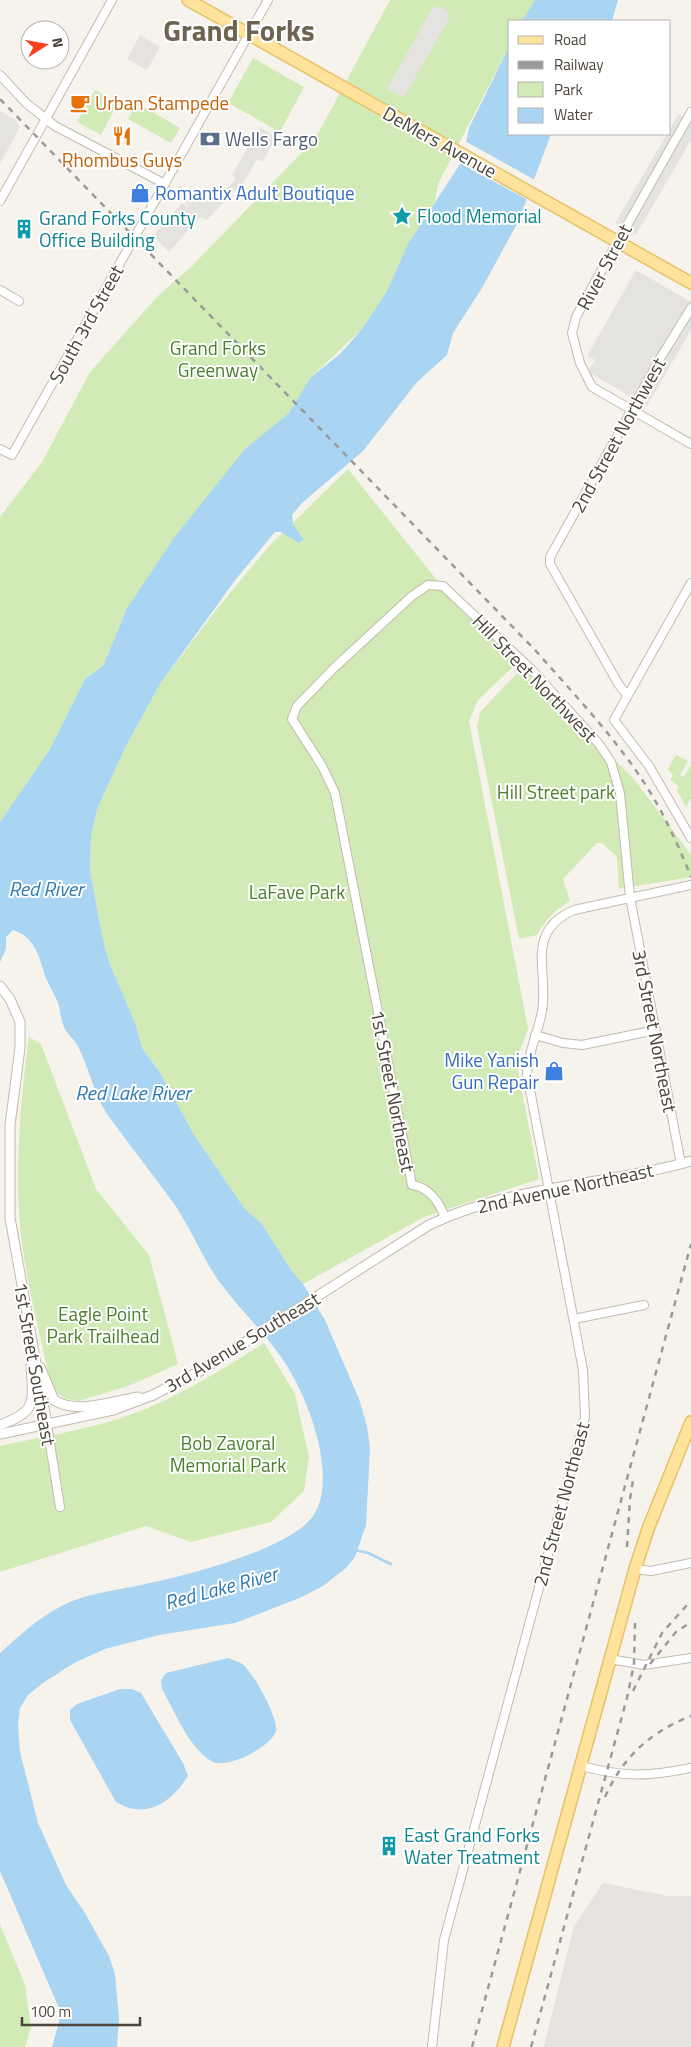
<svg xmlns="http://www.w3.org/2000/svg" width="691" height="2047" viewBox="0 0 691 2047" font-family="'Titillium Web',sans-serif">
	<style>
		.industrial { fill: #e6e2dd }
		.green { fill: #d2eab5 }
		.parking { fill: #e5e3e0 }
		.water { fill: #a9d4f2 }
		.pier { fill: #f6f3ec }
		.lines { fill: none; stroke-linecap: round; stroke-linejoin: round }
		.stream { stroke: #a9d4f2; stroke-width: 2.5 }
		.minor-casing { stroke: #c2bbae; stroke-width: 10 }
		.tertiary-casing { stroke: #c2bbae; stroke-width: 11 }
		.primary-casing { stroke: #e6c16a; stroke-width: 14 }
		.minor { stroke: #fff; stroke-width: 8 }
		.tertiary { stroke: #fff; stroke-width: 9 }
		.primary { stroke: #ffe39c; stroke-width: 11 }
		.rail { stroke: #9a9a9a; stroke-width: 2.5; stroke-dasharray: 6 6; stroke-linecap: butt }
		.labels { text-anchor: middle; stroke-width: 4; stroke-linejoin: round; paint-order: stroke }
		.food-label { font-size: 19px; fill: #c56008; stroke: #fff; text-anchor: start }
		.service-label { font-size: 19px; fill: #4e5e75; stroke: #fff; text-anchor: start }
		.street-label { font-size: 19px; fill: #4b4439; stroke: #fff }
		.shop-label { font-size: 19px; fill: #366cbe; stroke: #fff; text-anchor: start }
		.culture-label { font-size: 19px; fill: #0d838f; stroke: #fff; text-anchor: start }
		.park-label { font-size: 19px; fill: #4a7f2a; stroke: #fff }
		.water-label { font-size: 20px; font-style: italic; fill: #2e7ab2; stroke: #fff }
		.town-label { font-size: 29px; font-weight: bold; fill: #6e6250; stroke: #fff }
	</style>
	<rect width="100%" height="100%" fill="#f6f3ec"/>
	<path class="industrial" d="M603,1883L668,1896H691V2047H544L574,1926Z"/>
	<path class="green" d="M390,0H535L523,21H510V45L438,184L435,201L404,253L387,291L362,329L310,378L289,413L245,450L173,539L127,608L103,666L85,679L50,749L0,822V517L42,462L90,372L158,296L190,268L315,139Z
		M253,58L304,87L280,132L228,103Z
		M95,90L118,103L101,135L77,122Z
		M137,103L180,128L171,143L128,119Z
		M348,469L440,584L517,663L478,700L469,721L528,1029L519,1053L518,1071L539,1179L424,1217L303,1284L291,1270L262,1224L244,1208L193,1133L159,1071L142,1048L136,1025L109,962L102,936L90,870L91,837L97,809L126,746L160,684L216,610L270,545Z
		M522,668L634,779L691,855V877L619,889L617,857L602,843H597L563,879L570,901C555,910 545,920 537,935L519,939L477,727L480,712Z
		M676,755L688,761L680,775L684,777L691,765V798L686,807L677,790L679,787L671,780L673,775L668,769Z
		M29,1037L41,1044L96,1189L149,1255L178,1364L131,1385L79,1401L66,1399L52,1390C40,1332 23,1273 19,1213C16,1155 21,1095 29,1037Z
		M264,1343L295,1394L309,1457L304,1491L271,1522L191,1542L146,1526L0,1572V1446C36,1438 73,1432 108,1422C165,1406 215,1374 264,1343Z
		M0,1924L25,1985L31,2028L25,2047H0Z"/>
	<path class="parking" d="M439,6L447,10L450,17L404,97L387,89L432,8Z
		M140,35L160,47L147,70L127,59Z
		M0,111L16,120L20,127L0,164Z
		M678,114L691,121V140L636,235L615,223L667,134H670V129Z
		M260,127L276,137L262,162L257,159L245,180L207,220L200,217L169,252L153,236L182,203L188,207L189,206L176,194L180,186L205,200L215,202L236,178L232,175Z
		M636,270L691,302V330L647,406L588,372L595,360L587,356Z"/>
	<path class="water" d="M535,0H618L612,21H522Z
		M510,45V134H551L518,222L482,288L453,333L447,355L417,382L363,451L302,503L292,515L293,524L303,539L299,543L281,532H275L236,579L160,684L126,746L97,809L91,837L90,870L102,936L109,962L136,1025L142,1048L159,1071L193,1133L244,1208L262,1224L291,1270L303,1284L325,1320L359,1399L367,1426L370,1448L366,1525L355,1557L346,1568L323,1586L302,1597L235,1623L159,1635L105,1649L74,1663L43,1683L28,1695L20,1708L18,1725L20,1752L38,1823L66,1885L85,1913L109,1956L115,1974L119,2018L117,2047H52L59,2022L58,2006L0,1871V1653C23,1632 46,1611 75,1600C97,1592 119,1590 141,1585C181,1577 295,1549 315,1513C338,1473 306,1391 281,1357C262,1329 236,1306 216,1277C201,1254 190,1228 175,1205C155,1177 133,1150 113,1122C93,1097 91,1070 76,1043C72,1037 66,1033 64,1027C61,1020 60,1013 59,1006C56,996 50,988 46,978C39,958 36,937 13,930L6,937V949L0,962V822L50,749L85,679L103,666L127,608L173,539L245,449L289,413L310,378L341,353L362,329L387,291L408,244L462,161L469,128Z
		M228,1658C232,1660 238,1661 242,1664C252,1670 279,1719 276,1731C273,1745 227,1771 211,1761C188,1746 175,1712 162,1689L161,1680L166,1673Z
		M120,1689H132L141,1693L183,1763L188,1776C171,1803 146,1820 116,1802L70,1720V1710L77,1704Z"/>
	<path class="pier" d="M463,140L535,180L528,200L458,162Z"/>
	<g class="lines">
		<path class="stream" d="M355,1550L368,1553L391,1564"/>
		<defs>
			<path id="minor" d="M0,75L26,103L55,126L165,184
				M691,112L595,282L576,317L572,333L580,363L592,387L691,444
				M0,201L112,0
				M0,290L19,301
				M0,449L12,455L268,0
				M691,583L614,720L649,766L691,838
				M627,695L619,685L550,564V557L661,357L691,308
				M535,1035L563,1043L582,1045L656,1030
				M445,1218C440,1203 429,1187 412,1185L335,793L322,766L292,719L297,706L335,667L412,596L428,585L443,586L533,671L599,744L611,762L620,793L630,897L681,1164
				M574,1319L644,1305
				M47,1425L60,1507
				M635,1569L651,1571L691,1563
				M610,1659L644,1665L691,1658
				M581,1766C624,1777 647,1777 691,1768
				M432,2047L444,1940L585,1417L583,1370L527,1074C528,1052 538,1033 542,1011C549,971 524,932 574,910L691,885"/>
			<path id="tertiary" d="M0,986L10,999L20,1022V1048L10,1125V1218L47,1425
				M40,1367L54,1400C76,1415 113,1401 138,1397
				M0,1425C38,1411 33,1402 31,1366
				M0,1434L113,1410L153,1395L200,1371L429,1225C512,1185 604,1186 691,1161"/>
			<path id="primary" d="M188,0L691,283
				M503,2047L635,1569L648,1529L691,1422"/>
		</defs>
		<use href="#minor" class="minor-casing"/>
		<use href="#tertiary" class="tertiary-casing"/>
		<use href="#primary" class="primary-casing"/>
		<use href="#minor" class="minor"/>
		<use href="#tertiary" class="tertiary"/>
		<use href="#primary" class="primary"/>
		<path class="rail" d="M0,99L536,651C572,692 611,733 641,778C662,809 677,842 691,877
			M627,1547L630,1499L633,1480
			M650,1664L676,1632L691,1622
			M633,1691L662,1633L687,1605
			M605,1797C623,1757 650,1732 691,1716
			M472,2047L691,1244
			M531,2047L627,1698L634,1664L635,1623"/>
	</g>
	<defs>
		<symbol id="cafe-bare" viewBox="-9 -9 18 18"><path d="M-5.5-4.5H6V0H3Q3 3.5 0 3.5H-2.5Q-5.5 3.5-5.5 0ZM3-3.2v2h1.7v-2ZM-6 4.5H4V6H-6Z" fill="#e8710a" stroke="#fff" stroke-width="2.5" paint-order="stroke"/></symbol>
		<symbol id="restaurant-bare" viewBox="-9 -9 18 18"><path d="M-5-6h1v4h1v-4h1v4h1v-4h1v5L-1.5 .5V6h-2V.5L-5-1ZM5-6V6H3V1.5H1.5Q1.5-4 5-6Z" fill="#e8710a" stroke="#fff" stroke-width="2.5" paint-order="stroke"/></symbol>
		<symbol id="bank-bare" viewBox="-9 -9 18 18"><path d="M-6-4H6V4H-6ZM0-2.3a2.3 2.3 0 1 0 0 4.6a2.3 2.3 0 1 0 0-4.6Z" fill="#5c6f8a" stroke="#fff" stroke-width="2.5" paint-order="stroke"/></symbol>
		<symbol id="shop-bare" viewBox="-9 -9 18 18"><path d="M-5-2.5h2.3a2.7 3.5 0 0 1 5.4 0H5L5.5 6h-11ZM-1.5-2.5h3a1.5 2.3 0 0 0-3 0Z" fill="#3f7fe0" stroke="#fff" stroke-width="2.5" paint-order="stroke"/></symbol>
		<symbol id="sight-bare" viewBox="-9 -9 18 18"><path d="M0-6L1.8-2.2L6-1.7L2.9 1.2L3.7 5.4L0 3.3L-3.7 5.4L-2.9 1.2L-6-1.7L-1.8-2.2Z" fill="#0f9aa8" stroke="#fff" stroke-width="2.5" paint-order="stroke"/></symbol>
		<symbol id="building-bare" viewBox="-9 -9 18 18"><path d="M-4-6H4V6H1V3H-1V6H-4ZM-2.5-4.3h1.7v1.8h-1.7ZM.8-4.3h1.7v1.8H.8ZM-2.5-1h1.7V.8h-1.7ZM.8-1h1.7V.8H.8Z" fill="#0f9aa8" stroke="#fff" stroke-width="2.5" paint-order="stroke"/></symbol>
	</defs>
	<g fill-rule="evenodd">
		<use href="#cafe-bare" x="66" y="89" width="28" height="28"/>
		<use href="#restaurant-bare" x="108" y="122" width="28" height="28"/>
		<use href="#bank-bare" x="196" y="125" width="28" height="28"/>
		<use href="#shop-bare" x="126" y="179" width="28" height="28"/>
		<use href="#sight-bare" x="388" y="202" width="28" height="28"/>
		<use href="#building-bare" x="10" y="215" width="28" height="28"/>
		<use href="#shop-bare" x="540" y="1057" width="28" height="28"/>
		<use href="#building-bare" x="375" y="1832" width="28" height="28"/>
	</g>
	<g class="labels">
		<g class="food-label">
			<text x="95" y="110">Urban Stampede</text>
			<text x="122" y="167" text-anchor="middle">Rhombus Guys</text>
		</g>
		<g class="service-label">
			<text x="225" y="146">Wells Fargo</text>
		</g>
		<g class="street-label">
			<text transform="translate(440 142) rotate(29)" y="7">DeMers Avenue</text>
			<text transform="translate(604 267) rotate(-62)" y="7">River Street</text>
			<text transform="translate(86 324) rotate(-61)" y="7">South 3rd Street</text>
			<text transform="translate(618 435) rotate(-61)" y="7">2nd Street Northwest</text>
			<text transform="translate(535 678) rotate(46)" y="7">Hill Street Northwest</text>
			<text transform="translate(655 1031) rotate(79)" y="7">3rd Street Northeast</text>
			<text transform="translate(393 1091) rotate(79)" y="7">1st Street Northeast</text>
			<text transform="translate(565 1188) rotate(-12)" y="7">2nd Avenue Northeast</text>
			<text transform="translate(242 1342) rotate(-31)" y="7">3rd Avenue Southeast</text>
			<text transform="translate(35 1364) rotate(80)" y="7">1st Street Southeast</text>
			<text transform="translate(561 1504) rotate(-75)" y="7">2nd Street Northeast</text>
		</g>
		<g class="shop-label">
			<text x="155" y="200">Romantix Adult Boutique</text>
			<text x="539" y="1067" text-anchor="end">Mike Yanish<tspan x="539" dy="22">Gun Repair</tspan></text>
		</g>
		<g class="culture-label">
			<text x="417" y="223">Flood Memorial</text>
			<text x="39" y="225">Grand Forks County<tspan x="39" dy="22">Office Building</tspan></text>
			<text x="404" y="1842">East Grand Forks<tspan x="404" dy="22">Water Treatment</tspan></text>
		</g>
		<g class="park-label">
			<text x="218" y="355">Grand Forks<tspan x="218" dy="22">Greenway</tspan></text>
			<text x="556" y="799">Hill Street park</text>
			<text x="297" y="899">LaFave Park</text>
			<text x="103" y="1321">Eagle Point<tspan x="103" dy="22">Park Trailhead</tspan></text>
			<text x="228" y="1450">Bob Zavoral<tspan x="228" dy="22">Memorial Park</tspan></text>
		</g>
		<g class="water-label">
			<text x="46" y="896">Red River</text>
			<text x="133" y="1100">Red Lake River</text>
			<text transform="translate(221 1588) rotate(-15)" y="7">Red Lake River</text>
		</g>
		<g class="town-label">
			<text x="239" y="41">Grand Forks</text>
		</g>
	</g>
	<rect x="508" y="20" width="162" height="115" fill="#ffffff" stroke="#b7b4b0"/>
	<rect x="518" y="36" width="25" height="8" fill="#ffe39c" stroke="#b7b4b0"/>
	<text x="554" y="45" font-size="15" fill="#4b4439">Road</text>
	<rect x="518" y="61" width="25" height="8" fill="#9a9a9a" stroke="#b7b4b0"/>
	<text x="554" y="70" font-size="15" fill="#4b4439">Railway</text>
	<rect x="518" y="82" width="25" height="15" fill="#d2eab5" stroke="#b7b4b0"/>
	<text x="554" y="95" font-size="15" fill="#4b4439">Park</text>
	<rect x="518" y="108" width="25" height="15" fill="#a9d4f2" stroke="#b7b4b0"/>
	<text x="554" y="120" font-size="15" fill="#4b4439">Water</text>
	<g transform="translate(45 45) rotate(79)"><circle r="24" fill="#ffffff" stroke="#b7b4b0"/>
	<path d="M0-4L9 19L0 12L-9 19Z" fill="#fc3f1d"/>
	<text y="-8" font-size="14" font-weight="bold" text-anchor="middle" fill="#4b4439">N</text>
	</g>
	<path d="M22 2017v8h118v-8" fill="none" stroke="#4b4439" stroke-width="2.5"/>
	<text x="30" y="2017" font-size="15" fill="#4b4439" stroke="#ffffff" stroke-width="4" paint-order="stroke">100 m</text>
</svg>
